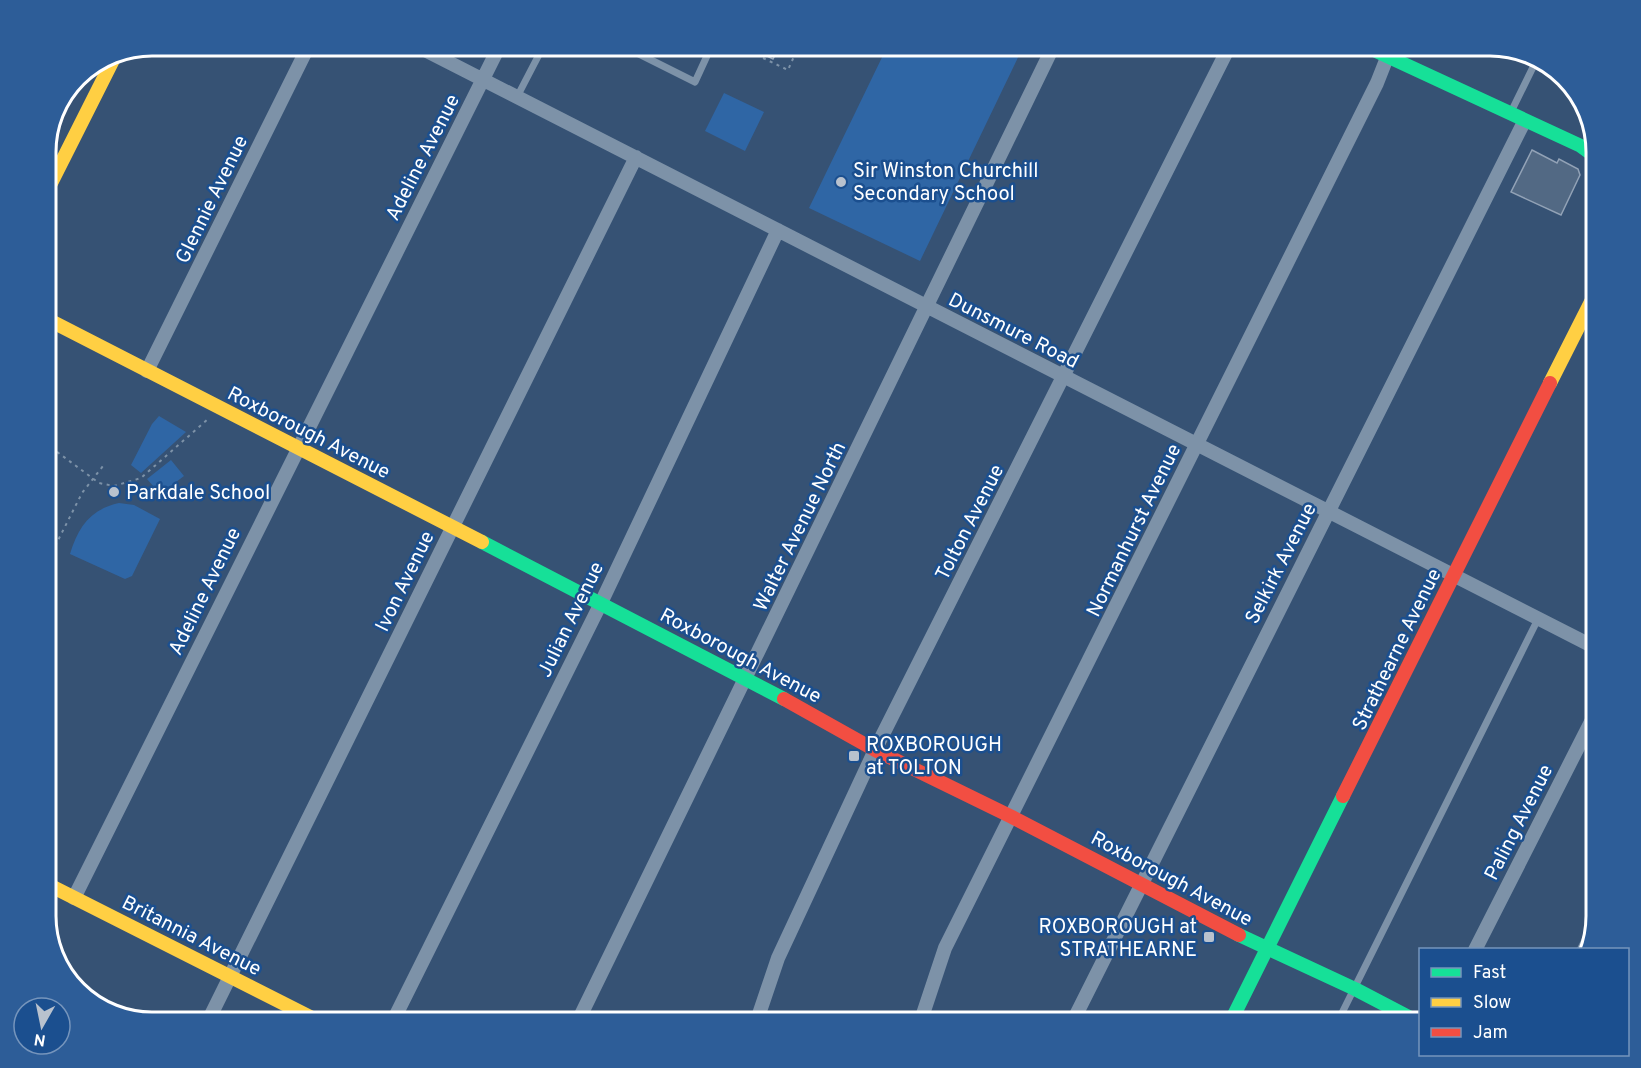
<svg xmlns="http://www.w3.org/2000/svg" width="1641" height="1068" viewBox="0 0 1641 1068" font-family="Overpass,sans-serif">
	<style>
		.green { fill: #2f66a5 }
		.building { fill: #526984; stroke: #92a2b6; stroke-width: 1.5 }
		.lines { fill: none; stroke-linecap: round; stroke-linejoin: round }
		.path { stroke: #7d92a8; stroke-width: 2; stroke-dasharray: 3 4.5; stroke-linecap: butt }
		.lane { stroke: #7d92a8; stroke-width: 7 }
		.street { stroke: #7d92a8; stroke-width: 14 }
		.fast { stroke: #16e098; stroke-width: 14 }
		.slow { stroke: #ffcf43; stroke-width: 14 }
		.jam { stroke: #f24e42; stroke-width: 14 }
		.poi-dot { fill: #b9c2ce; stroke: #1b4f8f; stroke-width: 2 }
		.labels { text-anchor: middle; stroke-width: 5; stroke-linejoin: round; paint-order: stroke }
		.street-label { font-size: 20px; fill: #fff; stroke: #1b4f8f }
		.poi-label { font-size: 20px; fill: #fff; stroke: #1b4f8f; text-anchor: start }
		.rim { fill: none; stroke: #fff; stroke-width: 3 }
	</style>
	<rect width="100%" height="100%" fill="#365274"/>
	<path class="green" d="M888,45H1024L920,261L809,208Z
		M724,93L764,112L745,151L705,131Z
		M159,416L186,432L141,473L131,465L152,424Z
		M171,460L184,476L160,494L147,479Z
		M119,503L134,505L160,519L132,576L125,579L70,554C78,527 91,509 119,503Z"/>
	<path class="building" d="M744,45H780L773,59Z
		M1532,150L1557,163L1559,159L1578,169L1580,175L1561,215L1511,192Z"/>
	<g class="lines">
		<path class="path" d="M736,45L788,70L799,45
			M45,443L99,483L114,486L141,478L208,419
			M45,566L82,493L103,466"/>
		<path class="lane" d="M621,45L695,82L712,45
			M517,97L544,45
			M1511,112L1537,59
			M1580,950L1595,920
			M1337,1023L1538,619"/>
		<path class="street" d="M415,45L1596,648
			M147,371L309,45
			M74,898L500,45
			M1475,950L1596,712
			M207,1023L636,157
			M392,1023L601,603L778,230
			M577,1023L1054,45
			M756,1023L778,958L875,750L1230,45
			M920,1023L945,948L1377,83L1392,45
			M1072,1023L1524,122"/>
		<path class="fast" d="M1363,45L1581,146L1596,157
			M482,542L784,699
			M1239,935L1355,989L1420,1023
			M1230,1023L1343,796"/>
		<path class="slow" d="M45,195L117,52
			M45,318L482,542
			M1550,383L1596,292
			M45,883L322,1023"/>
		<path class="jam" d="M784,699L875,750L1012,817L1239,935
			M1343,796L1550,383"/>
	</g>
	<g class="poi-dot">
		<circle cx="841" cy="182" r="6"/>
		<circle cx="114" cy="492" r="6"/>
		<rect x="848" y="750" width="12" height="12" rx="3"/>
		<rect x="1203" y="931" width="12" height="12" rx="3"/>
	</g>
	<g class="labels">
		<g class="street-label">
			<text transform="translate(422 157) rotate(-63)" y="7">Adeline Avenue</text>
			<text transform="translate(211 199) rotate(-64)" y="7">Glennie Avenue</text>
			<text transform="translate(1014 330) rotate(27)" y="7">Dunsmure Road</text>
			<text transform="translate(309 432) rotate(27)" y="7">Roxborough Avenue</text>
			<text transform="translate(969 522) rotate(-63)" y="7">Tolton Avenue</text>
			<text transform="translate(799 526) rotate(-64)" y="7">Walter Avenue North</text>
			<text transform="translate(1133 530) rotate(-64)" y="7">Normanhurst Avenue</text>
			<text transform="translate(1280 563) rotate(-63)" y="7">Selkirk Avenue</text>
			<text transform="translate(404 581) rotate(-64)" y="7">Ivon Avenue</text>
			<text transform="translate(204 591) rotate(-64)" y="7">Adeline Avenue</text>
			<text transform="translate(570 619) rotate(-64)" y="7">Julian Avenue</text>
			<text transform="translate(1396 649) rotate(-64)" y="7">Strathearne Avenue</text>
			<text transform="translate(741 655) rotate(28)" y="7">Roxborough Avenue</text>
			<text transform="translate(1518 822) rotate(-63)" y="7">Paling Avenue</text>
			<text transform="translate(1172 878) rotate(28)" y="7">Roxborough Avenue</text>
			<text transform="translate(192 935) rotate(27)" y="7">Britannia Avenue</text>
		</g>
		<g class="poi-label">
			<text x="853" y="177">Sir Winston Churchill<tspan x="853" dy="23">Secondary School</tspan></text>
			<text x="126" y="499">Parkdale School</text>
			<text x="866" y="751">ROXBOROUGH<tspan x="866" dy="23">at TOLTON</tspan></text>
			<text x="1197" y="933" text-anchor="end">ROXBOROUGH at<tspan x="1197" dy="23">STRATHEARNE</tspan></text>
		</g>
	</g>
	<path d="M0 0H1641V1068H0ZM152 56H1490A96 96 0 0 1 1586 152V916A96 96 0 0 1 1490 1012H152A96 96 0 0 1 56 916V152A96 96 0 0 1 152 56Z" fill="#2d5d98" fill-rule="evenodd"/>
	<path class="rim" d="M152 56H1490A96 96 0 0 1 1586 152V916A96 96 0 0 1 1490 1012H152A96 96 0 0 1 56 916V152A96 96 0 0 1 152 56Z"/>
	<rect x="1419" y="948" width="210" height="108" fill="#1b4f8f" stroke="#7695bc" stroke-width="1.5"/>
	<rect x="1431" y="968" width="30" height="9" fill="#16e098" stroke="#7695bc" stroke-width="1.5"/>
	<text x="1473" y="978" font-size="18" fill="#ffffff">Fast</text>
	<rect x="1431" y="998" width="30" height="9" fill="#ffcf43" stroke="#7695bc" stroke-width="1.5"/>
	<text x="1473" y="1008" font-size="18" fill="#ffffff">Slow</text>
	<rect x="1431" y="1028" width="30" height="9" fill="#f24e42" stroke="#7695bc" stroke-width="1.5"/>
	<text x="1473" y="1038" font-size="18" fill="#ffffff">Jam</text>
	<g transform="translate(42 1026) rotate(189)"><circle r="28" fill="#1b4f8f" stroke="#7695bc" stroke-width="1.5"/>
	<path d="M0-4.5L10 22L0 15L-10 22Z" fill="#b9c2ce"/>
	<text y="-9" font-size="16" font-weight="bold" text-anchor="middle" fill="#ffffff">N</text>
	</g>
</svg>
